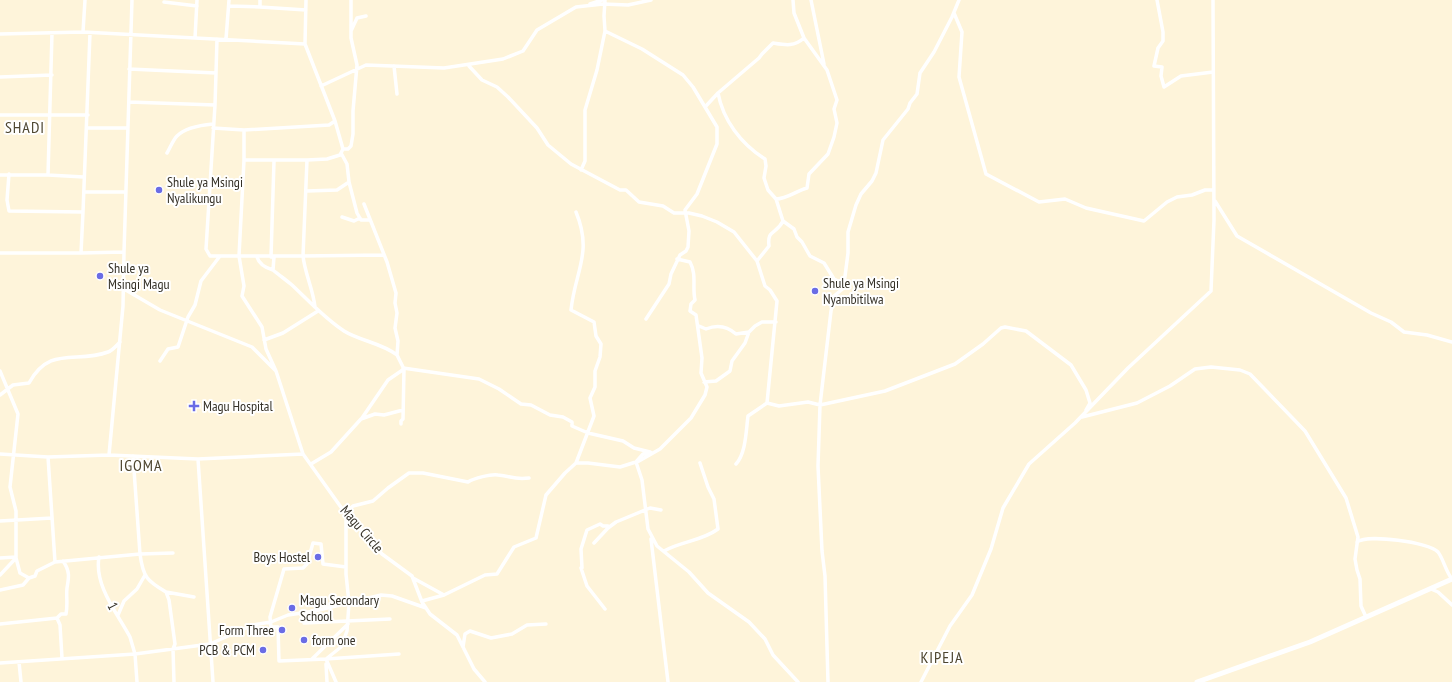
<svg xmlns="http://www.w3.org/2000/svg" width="1452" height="682" viewBox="0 0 1452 682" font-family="'PT Sans Narrow',sans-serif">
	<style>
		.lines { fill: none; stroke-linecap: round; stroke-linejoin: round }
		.street { stroke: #fff; stroke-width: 3.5 }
		.secondary { stroke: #fff; stroke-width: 5 }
		.poi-dot { fill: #6a6ce5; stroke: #fff; stroke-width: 1.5 }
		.labels { text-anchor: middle; stroke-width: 4; stroke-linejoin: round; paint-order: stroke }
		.poi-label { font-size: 14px; fill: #353127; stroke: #fff; text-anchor: start }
		.street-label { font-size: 14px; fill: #353127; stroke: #fff }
		.quarter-label { font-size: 16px; letter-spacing: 1px; fill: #4e4630; stroke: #fff }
	</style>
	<rect width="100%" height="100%" fill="#fef4da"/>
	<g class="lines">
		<path class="street" d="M260,0V7L306,10
			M605,0L604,16L605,31L642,49L683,75L693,87L717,127V144L697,194L685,210L689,231L688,247L686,251L680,255L671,274L669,284L646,319
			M811,0L824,64
			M1157,0L1163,32V41L1158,48L1154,66L1162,67L1161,76L1164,87L1181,76L1213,72
			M164,2L197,6
			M590,4L602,0
			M229,6L260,7
			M954,13L962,32L959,77L986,174L1039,202L1065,199L1086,208L1144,221L1167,202L1177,197L1192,195L1205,190H1214
			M351,31L357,18L366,16
			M83,32L85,0
			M0,34L83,32L305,44L306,0
			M195,38L197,0
			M226,39L229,0
			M394,66L397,94
			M469,66L482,80L497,87L508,97L537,128L548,145L571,164L620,190H626L639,202L663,206L674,213H689L702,216L717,222L734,232L757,261L765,286L770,290L777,301L767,403
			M129,69L216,73L217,39
			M0,77L52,75
			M321,86L366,65L444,68L503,59L523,51L537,30L576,7L603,4L628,5L651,0
			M718,93C723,120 741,144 765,159L766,166L764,178L768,190L776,199L783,221L794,229L797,237L802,242L810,256L824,263L834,279L844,284L845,287L834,296L831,311L820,405L818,466L822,551L825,576L828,682
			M129,102L215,105L216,73
			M705,107L718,93L759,58L762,54L773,43C785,45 794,47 804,38
			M0,115H88
			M87,128H127
			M213,128L244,130V160L239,256H210L206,249L215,105
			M244,130L329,125L335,121L305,44
			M343,149H348L351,146L353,134V111L357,65L351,38V0
			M167,153C170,148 173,140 177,136C185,128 202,125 213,124
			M244,160H307L303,256H239L244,286L242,296L262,327L266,349L276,371
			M307,160L327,159L340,155L343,149L335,121
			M581,170L585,161V110L597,70L605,31
			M0,175H48L52,33
			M48,175L84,177
			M349,182L357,213L361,220H370
			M307,191L337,190L349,182L347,164L341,153
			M84,192H125
			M776,199C787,199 796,191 807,188L809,174L828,154L834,137L837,123L834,109L837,100L827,70L804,38L794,13L793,0
			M1215,201L1237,236L1371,313L1391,322L1404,332L1427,335L1452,342
			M364,204L387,262L396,293L395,303L397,313L395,328L398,341L397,355L404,369L403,419L401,421V424
			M83,212L90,33
			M576,212C593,253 575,271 571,310L594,322L596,336L601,344L600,357L595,371V387L590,398L594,416L576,463
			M342,217L354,221L360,218
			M124,252L123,306L109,455L198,459L213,682
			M0,253H81L83,212L9,211L7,200L9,174
			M81,253L124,252L132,0
			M257,257C259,264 266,268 273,270
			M271,257L274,161
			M274,257L273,270C279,275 286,280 292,285C309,301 324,318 344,331C360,341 382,343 397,355
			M757,261L769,246C767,229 776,235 783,221
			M844,284L848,253V232L856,205L861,194L872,181L876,173L883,140L908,109L910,103L917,94L920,73L934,52L952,17L959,0
			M124,289L160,310L252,347L276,371L303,454
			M315,307C313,289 305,274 303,256L383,255
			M699,326L706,329C718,324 727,326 736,334L749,332
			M264,340L283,333L318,311
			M160,361L168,349L178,347L188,317L195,305L201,281L220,256
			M403,368L479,379L499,389L521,404L531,405L550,415L563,417L572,422V426L588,433L623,441L634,448L650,452
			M0,371L18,414L10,487L16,511V558L0,575
			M704,382L716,381L730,371L732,361L745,343L749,332L755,326L762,322H776
			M0,395L13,385L29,383C50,345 76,364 108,352C112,351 116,346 120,342
			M1082,417L1137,403L1170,386L1195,369L1211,367L1240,370L1250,374L1305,431L1346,498L1358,537L1355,559L1357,570L1360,579L1361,606L1366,617
			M362,418L388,380L404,369
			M652,453L643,454L636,462L642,480L648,529L657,546L689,572L708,593L749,622L765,639L773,655L798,682
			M0,454L48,457L109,455
			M48,457L55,562L140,554L133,456
			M198,459L303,454L343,510L382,554L412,576L422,602L430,614L457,635L474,669L485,682
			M311,464L331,452L361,419L375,414L384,415L403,410
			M736,464C746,453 746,431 748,416L767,403L779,406L808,402L820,405L885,391L955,364L983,344L1001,328L1005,327L1026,331L1071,365L1086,390L1090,403L1086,410
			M0,521L52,518
			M651,539L668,682
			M1357,542C1367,534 1429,542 1438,552C1443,558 1446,572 1452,579
			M594,543L608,528
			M664,551C682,541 702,541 718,529L714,499L708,487L700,463
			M173,553L140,554C143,577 147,581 166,592L169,600L175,644L173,649L174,682
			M99,557C94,585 117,613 130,637L135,654L137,682
			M0,558L16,557
			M16,558L20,573L29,578L35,576L37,571L55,562
			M581,568L587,586L605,609
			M582,568L581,549L587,530L600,524L603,526H608V528L616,522L650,508L661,510
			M413,578L444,595L485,575L497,574L514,547L536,538L546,495L565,473L576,463H588L620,467L639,461L660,449L691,418L705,395L707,387L701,373L702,358L696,315L690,311L691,304L695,300C692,287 697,275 690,262L677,259
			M1431,589L1438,592L1452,605
			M0,590L23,585L29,578
			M166,592L194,597
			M422,601L444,595
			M303,613L304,623L390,619
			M118,615L124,601L137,589L145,575
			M57,618L61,614H66C68,605 66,596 67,588C69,577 70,571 63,561
			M0,624L57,618L60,625L62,658
			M463,647L465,634L470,631L491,638L512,634L527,625L546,624
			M399,654L326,659L341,647L347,631L349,603L346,574V512L353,506L373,501L388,488L409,473H423L468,482C474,478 491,474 498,475C512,476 513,480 529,478
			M312,659L348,624
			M326,659L279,661L278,627H271L270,617L284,569L303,568L307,564L313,543L321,544L323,564L346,567
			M326,659L336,682
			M19,662L21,682
			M0,663L135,654L210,644L253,625L271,622L288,615L315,611L381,595L392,596L426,608
			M326,664L327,682
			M921,682L950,626L972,595L991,549L1003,508L1029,464L1075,423L1128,368L1211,291L1214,220L1213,0"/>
		<path class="secondary" d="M1197,682L1310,642L1452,579"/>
	</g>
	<g class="poi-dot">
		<circle cx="159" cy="190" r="4"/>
		<circle cx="100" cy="276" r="4"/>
		<circle cx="815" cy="291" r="4"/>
		<path d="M192 400h4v4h4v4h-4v4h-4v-4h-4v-4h4z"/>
		<circle cx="318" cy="557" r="4"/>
		<circle cx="292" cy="608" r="4"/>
		<circle cx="282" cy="630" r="4"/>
		<circle cx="304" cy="640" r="4"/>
		<circle cx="263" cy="650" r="4"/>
	</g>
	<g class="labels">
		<g class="poi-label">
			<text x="167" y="187">Shule ya Msingi<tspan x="167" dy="16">Nyalikungu</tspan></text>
			<text x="108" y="273">Shule ya<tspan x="108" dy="16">Msingi Magu</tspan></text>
			<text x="823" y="288">Shule ya Msingi<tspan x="823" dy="16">Nyambitilwa</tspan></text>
			<text x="203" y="411">Magu Hospital</text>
			<text x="310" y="562" text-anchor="end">Boys Hostel</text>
			<text x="300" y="605">Magu Secondary<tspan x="300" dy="16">School</tspan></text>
			<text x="274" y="635" text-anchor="end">Form Three</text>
			<text x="312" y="645">form one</text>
			<text x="255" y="655" text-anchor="end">PCB &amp; PCM</text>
		</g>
		<g class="street-label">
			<text transform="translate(362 529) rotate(49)" y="5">Magu Circle</text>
			<text transform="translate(113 606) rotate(62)" y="5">1</text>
		</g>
		<g class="quarter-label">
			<text x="25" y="133">SHADI</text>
			<text x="141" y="471">IGOMA</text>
			<text x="942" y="663">KIPEJA</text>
		</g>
	</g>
</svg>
